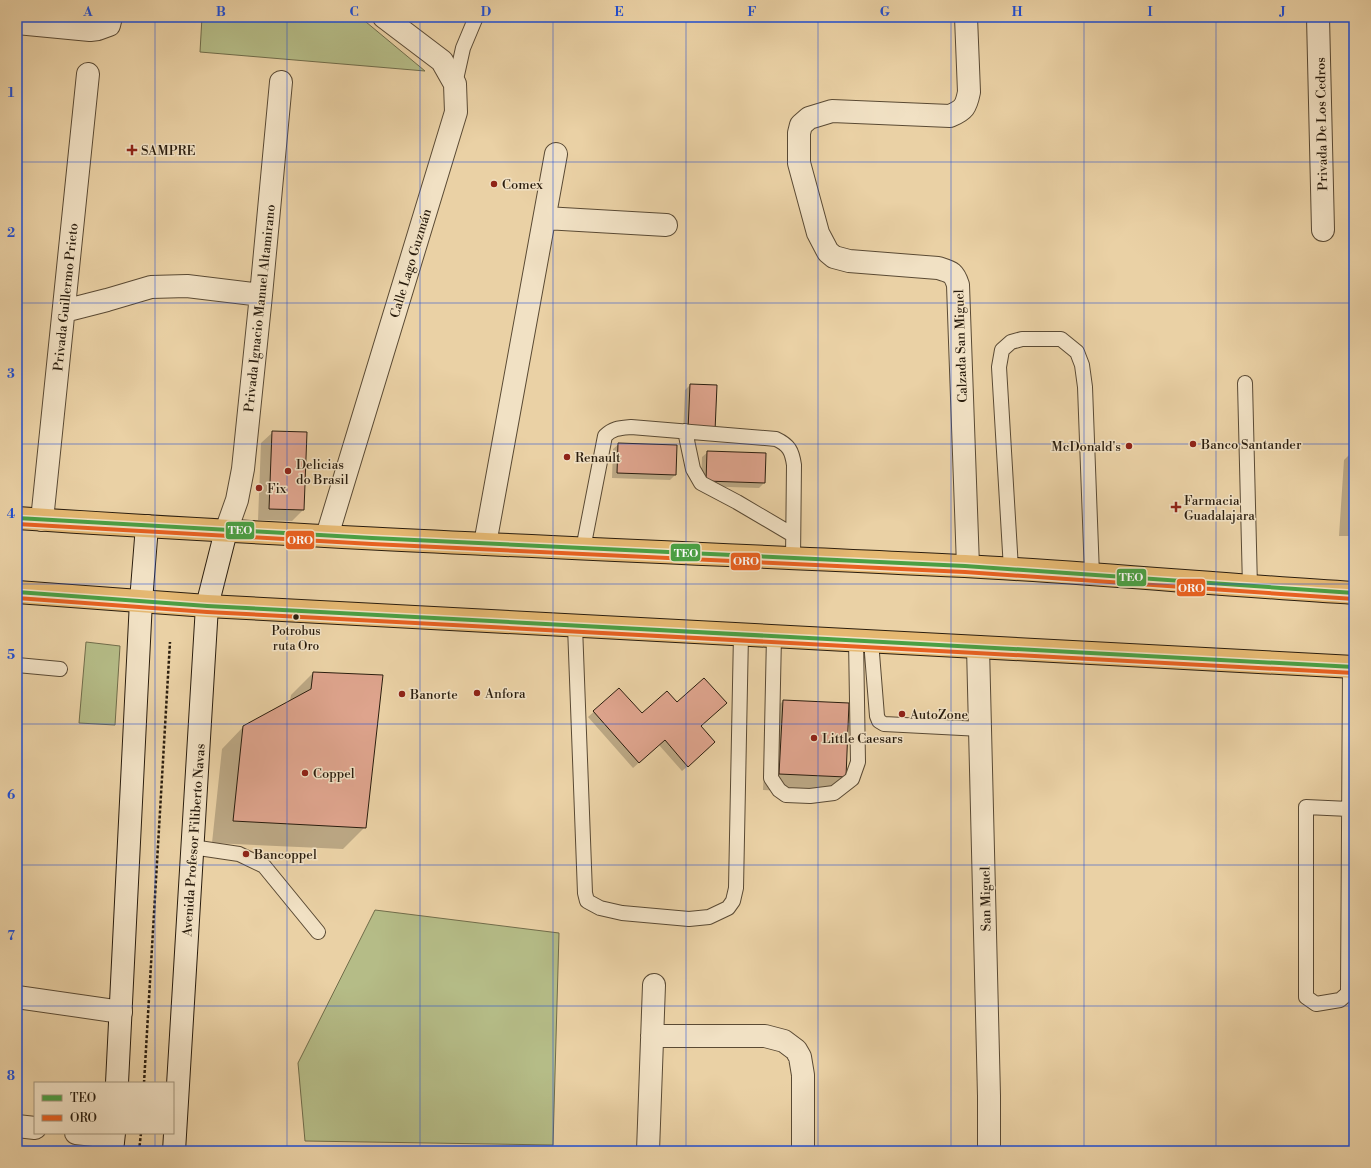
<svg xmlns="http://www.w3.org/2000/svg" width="1371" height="1168" viewBox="0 0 1371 1168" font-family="'Libre Bodoni',serif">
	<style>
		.green { fill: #b5bc87; stroke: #706c4a }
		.shadow { fill: #0003 }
		.building { fill: #dea48d; stroke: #2a1d0e }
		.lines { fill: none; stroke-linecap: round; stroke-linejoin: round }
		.service-casing { stroke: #5a4a34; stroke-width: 16 }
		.minor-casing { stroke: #5a4a34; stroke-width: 24 }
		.secondary-casing { stroke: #2a1d0e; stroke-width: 24 }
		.primary-casing { stroke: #2a1d0e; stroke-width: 24 }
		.path { stroke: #2a1d0e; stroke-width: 2.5; stroke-dasharray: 3 2; stroke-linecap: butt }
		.service { stroke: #f1e1c4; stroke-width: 14 }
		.minor { stroke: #f1e1c4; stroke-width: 22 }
		.secondary { stroke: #f1e1c4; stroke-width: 22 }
		.primary { stroke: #e5b872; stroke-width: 22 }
		.bus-1-casing { stroke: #f1e1c4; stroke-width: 7 }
		.bus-2-casing { stroke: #f1e1c4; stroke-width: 7 }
		.bus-1 { stroke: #4aa044; stroke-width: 4 }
		.bus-2 { stroke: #e86121; stroke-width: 4 }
		.grid { fill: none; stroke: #1d4ed8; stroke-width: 1; stroke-opacity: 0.55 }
		.poi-dot { fill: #8f2418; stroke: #f1e1c4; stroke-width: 1.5 }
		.bus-dot { fill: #2a1d0e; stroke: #f1e1c4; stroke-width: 1.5 }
		.labels { text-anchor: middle; stroke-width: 3; stroke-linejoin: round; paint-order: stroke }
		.bus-label { font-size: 12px; fill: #2a1d0e; stroke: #f1e1c4 }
		.street-label { font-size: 13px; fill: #2a1d0e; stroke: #f1e1c4 }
		.poi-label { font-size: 13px; fill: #2a1d0e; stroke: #f1e1c4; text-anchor: start }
		.line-badge { stroke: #f1e1c4; stroke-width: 1.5 }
		.badge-label { font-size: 11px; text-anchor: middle; font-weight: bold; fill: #fff }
		.neatline { fill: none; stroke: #1d4ed8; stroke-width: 1.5 }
		.grid-label { font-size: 13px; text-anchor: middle; font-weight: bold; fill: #1d4ed8 }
	</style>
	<rect width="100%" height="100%" fill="#ead1a5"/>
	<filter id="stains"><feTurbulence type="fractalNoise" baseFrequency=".005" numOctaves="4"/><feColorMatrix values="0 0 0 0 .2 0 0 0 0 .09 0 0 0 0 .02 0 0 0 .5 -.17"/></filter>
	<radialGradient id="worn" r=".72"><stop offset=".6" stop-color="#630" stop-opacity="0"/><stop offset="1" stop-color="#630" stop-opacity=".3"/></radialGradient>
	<path class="green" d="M202,17H360L425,71L200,52Z
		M86,642L120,646L115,725L79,723Z
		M375,910L559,933L553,1145L305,1141L298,1063Z"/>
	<path class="shadow" d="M690,385L716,386L683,435L685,390Z
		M273,432L306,433L303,510L292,521L258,520L261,443Z
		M619,444L675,475L670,480L612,478L613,449Z
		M1354,450V536H1339L1344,460Z
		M708,452L764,483L759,488L701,486L702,457Z
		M313,673L365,827L343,849L212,843L222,749L244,726L290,701L291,695Z
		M619,689L642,714L709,748L682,771L659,745L633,768L588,717Z
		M783,701L845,777L828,793L763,790L766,718Z"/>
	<path class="building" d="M690,384L717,385L715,431L688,430Z
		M272,431L307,432L304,510L269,509Z
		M618,443L677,445L676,475L617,473Z
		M707,451L766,453L765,483L706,481Z
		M313,672L383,675L366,828L233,821L243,726L311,689Z
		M704,678L727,703L701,726L715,742L688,767L665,740L639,763L593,711L619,688L642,713L667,691L677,702Z
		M783,700L849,703L846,777L779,774Z"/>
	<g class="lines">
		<defs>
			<path id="service" d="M455,84L463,48L476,17
				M1245,383L1250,587
				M685,431L693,469L701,483L737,502L793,535
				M583,549L605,436C613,428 620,428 631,427L776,439C789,445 792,451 794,465L793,559
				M1011,569L999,367L1002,350L1011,342L1022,339H1061L1077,352L1082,365L1085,387L1092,575
				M575,626L585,893L587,901L600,908L622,913L689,919L709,917L728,908L733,901L736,888L741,634
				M774,636L771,778L779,790L786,795L810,796L834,793L852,779L858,762L856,640
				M871,641L877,716L879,721L884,724L981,729
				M17,665L60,669
				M1349,809L1306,807V997L1316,1004L1340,1000L1348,993L1350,667
				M192,847L239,854L264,866L318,932"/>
			<path id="minor" d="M966,17L969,92C966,107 964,110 950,116L832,111L809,118L801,125L799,133V163L818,233L828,252L834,257L849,261L938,268C951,272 954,272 958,285L968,566
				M1318,17L1323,230
				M17,23L90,30L98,29L109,25L111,17
				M545,218L666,225
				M64,311L107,300L151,287L187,286L261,295
				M42,520L88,74
				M226,531L237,500L243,469L261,295L281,82
				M327,536L456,112L455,84L442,61L384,17
				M485,544L556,154
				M978,647L989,1096V1151
				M17,997L121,1012
				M652,1036H765L784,1041L796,1050L800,1057L803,1075V1151
				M17,1126L35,1128
				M76,1133L94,1135L113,1140
				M648,1151L654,985"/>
			<path id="secondary" d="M117,1083L141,601L147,526
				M112,1151L114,1133
				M174,1151L207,606L226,531"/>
			<path id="primary" d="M17,518C333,539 649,551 965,566C1095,573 1224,585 1354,593
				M17,592L207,606L1354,667"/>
		</defs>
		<use href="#service" class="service-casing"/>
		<use href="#minor" class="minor-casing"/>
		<use href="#secondary" class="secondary-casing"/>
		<use href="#primary" class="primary-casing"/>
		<path class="path" d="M144,1083L170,642
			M139,1151L141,1133"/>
		<use href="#service" class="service"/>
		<use href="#minor" class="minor"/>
		<use href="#secondary" class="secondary"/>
		<use href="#primary" class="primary"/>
		<defs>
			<path id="bus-1" d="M17,518L372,538L965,566L1354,593
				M17,592L207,606L1354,667"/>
			<path id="bus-2" d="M17,524L372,544L965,572L1354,599
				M17,598L207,612L1354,673"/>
		</defs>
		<use href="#bus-1" class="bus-1-casing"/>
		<use href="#bus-2" class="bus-2-casing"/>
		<use href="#bus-1" class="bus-1"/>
		<use href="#bus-2" class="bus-2"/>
	</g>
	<path class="grid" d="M155,17V1083M287,17V1151M420,17V1151M553,17V1151M686,17V1151M818,17V1151M951,17V1151M1084,17V1151M1216,17V1151M17,162H1354M17,303H1354M17,444H1354M17,584H1354M17,724H1354M17,865H1354M17,1006H1354M155,1133V1151"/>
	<g class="poi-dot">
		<path d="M130 144h4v4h4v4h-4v4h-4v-4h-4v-4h4z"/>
		<circle cx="494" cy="184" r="4"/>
		<circle cx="1193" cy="444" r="4"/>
		<circle cx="1129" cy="446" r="4"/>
		<circle cx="567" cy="457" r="4"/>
		<circle cx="288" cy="471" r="4"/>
		<circle cx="259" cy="488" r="4"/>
		<path d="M1174 501h4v4h4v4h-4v4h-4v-4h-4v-4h4z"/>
		<circle cx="477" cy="693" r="4"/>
		<circle cx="402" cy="694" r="4"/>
		<circle cx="902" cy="714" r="4"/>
		<circle cx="814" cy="738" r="4"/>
		<circle cx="305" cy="773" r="4"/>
		<circle cx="246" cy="854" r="4"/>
	</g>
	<circle class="bus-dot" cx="296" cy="617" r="3.5"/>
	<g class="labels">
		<g class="bus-label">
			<text x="296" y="635">Potrobus<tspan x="296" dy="15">ruta Oro</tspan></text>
		</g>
		<g class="street-label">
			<text transform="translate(1321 124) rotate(-91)" y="5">Privada De Los Cedros</text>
			<text transform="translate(410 263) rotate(-73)" y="5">Calle Lago Guzmán</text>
			<text transform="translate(65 297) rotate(-84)" y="5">Privada Guillermo Prieto</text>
			<text transform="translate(259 308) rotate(-84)" y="5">Privada Ignacio Manuel Altamirano</text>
			<text transform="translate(960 346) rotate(-92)" y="5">Calzada San Miguel</text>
			<text transform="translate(193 840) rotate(-86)" y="5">Avenida Profesor Filiberto Navas</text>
			<text transform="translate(985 899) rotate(-91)" y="5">San Miguel</text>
		</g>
		<g class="poi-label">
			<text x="141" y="155">SAMPRE</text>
			<text x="502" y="189">Comex</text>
			<text x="1201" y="449">Banco Santander</text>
			<text x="1121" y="451" text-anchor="end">McDonald's</text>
			<text x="575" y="462">Renault</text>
			<text x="296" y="469">Delicias<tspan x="296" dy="15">do Brasil</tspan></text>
			<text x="267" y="493">Fix</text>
			<text x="1184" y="505">Farmacia<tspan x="1184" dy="15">Guadalajara</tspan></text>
			<text x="485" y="698">Anfora</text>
			<text x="410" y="699">Banorte</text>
			<text x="910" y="719">AutoZone</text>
			<text x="822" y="743">Little Caesars</text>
			<text x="313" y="778">Coppel</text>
			<text x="254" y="859">Bancoppel</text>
		</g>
	</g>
	<g class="line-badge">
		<rect x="225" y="521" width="30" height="19" rx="4" fill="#4aa044"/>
		<rect x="285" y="530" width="30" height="20" rx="4" fill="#e86121"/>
		<rect x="670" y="543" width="31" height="19" rx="4" fill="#4aa044"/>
		<rect x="730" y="552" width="31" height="19" rx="4" fill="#e86121"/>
		<rect x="1116" y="568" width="31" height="19" rx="4" fill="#4aa044"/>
		<rect x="1176" y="578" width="30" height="19" rx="4" fill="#e86121"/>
	</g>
	<g class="badge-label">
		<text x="240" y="534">TEO</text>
		<text x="300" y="544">ORO</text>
		<text x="686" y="557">TEO</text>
		<text x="746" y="565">ORO</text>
		<text x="1131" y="581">TEO</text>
		<text x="1191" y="592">ORO</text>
	</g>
	<rect width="1371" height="1168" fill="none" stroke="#ead1a5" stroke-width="44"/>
	<rect x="34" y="1082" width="140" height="52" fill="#f1e1c4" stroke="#a1937b"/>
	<rect x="42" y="1095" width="20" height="6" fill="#4aa044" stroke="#a1937b"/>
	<text x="70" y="1102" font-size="12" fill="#2a1d0e">TEO</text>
	<rect x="42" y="1115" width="20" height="6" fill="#e86121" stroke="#a1937b"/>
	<text x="70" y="1122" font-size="12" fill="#2a1d0e">ORO</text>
	<rect x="22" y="22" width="1327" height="1124" class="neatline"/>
	<g class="grid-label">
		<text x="88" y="16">A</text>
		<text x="221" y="16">B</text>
		<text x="354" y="16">C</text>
		<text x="486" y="16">D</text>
		<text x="619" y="16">E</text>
		<text x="752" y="16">F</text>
		<text x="885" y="16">G</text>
		<text x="1017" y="16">H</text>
		<text x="1150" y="16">I</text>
		<text x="1283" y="16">J</text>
		<text x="11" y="97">1</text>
		<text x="11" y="237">2</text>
		<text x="11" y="378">3</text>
		<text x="11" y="518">4</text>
		<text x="11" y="659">5</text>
		<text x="11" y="799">6</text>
		<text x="11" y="940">7</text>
		<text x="11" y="1080">8</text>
	</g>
	<rect width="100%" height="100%" filter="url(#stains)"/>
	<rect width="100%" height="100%" fill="url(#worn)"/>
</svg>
